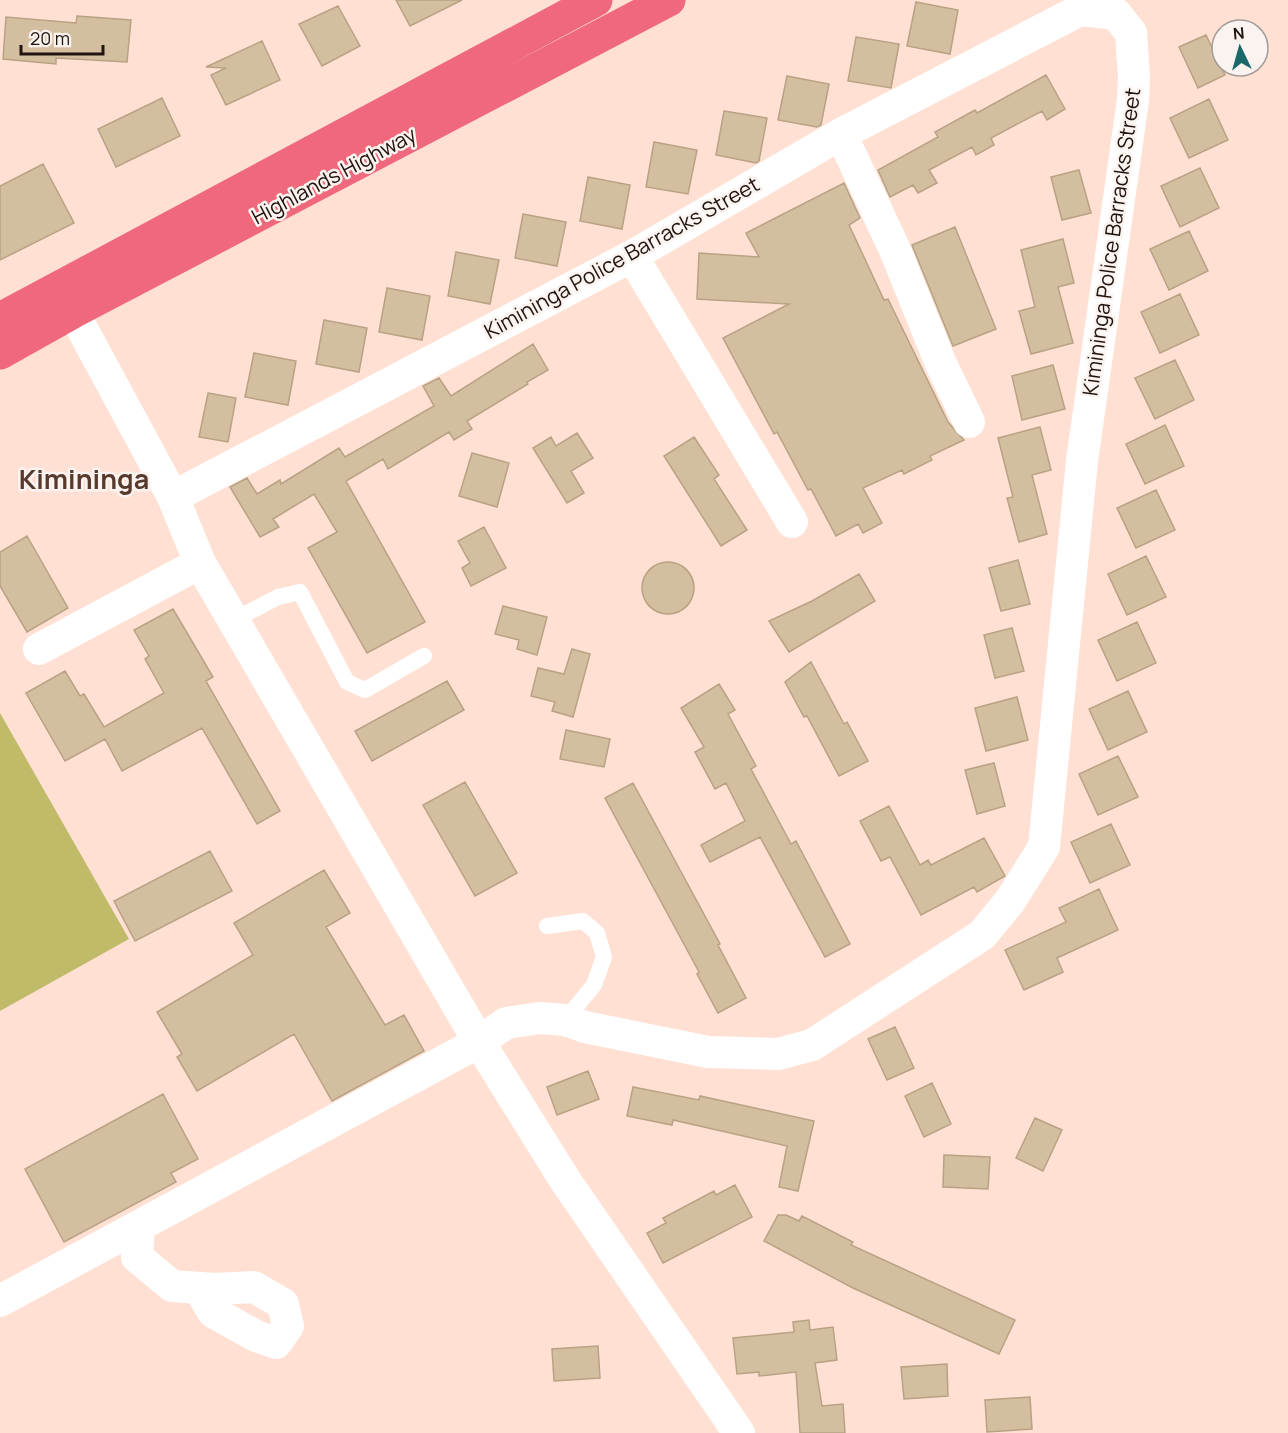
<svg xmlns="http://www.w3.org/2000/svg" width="1288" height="1433" viewBox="0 0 1288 1433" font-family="Manrope,sans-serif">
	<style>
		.green { fill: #bfbb68 }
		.building { fill: #d4bea0; stroke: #b7a284; stroke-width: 1.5 }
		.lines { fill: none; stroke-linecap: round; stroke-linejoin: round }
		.lane { stroke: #fff; stroke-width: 16 }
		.street { stroke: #fff; stroke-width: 32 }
		.highway { stroke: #ef687b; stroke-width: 33 }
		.labels { text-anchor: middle; stroke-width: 5; stroke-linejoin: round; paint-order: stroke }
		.street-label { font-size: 21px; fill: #21140e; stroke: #fbf3f0 }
		.district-label { font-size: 27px; font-weight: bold; fill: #583a2d; stroke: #fbf3f0 }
	</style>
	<rect width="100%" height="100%" fill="#ffe0d3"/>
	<path class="green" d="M0,713L129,939L0,1011Z"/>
	<path class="building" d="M396,0H462L410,26Z
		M916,2L958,10L950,54L907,46Z
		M338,6L360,46L322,66L299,24Z
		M77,16L131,20L127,62L56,58V64L3,59L6,17L76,23Z
		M1206,35L1225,75L1198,88L1179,47Z
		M856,37L899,44L891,88L848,81Z
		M262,41L280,80L226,105L211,75L226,68L206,67Z
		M1046,75L1065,109L1047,120L1042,111L991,138L994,145L976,155L972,147L929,170L937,183L918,193L913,185L890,197L878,170L938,137L935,132L975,110L977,113Z
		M787,76L829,84L821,125L817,127L778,120Z
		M162,98L180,136L116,167L98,129Z
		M1209,99L1228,140L1189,158L1170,118Z
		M724,111L767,118L759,161L756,163L716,155Z
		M654,142L697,150L688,194L646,187Z
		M43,164L74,223L0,260V186Z
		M1200,168L1219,208L1180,227L1161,186Z
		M1079,170L1091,213L1062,220L1051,177Z
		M588,177L630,185L622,229L580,221Z
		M844,183L860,218L849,225L884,300L888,299L948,422L964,440L930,456L932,460L904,474L902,470L863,488L882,523L863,533L858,524L836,536L811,489L808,490L777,432L774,434L723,338L789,304L697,299L699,253L759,257L746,233Z
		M523,214L566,222L557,266L515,258Z
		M955,227L996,329L953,346L912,245Z
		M1189,231L1208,271L1169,290L1150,249Z
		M1063,239L1074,283L1058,287L1073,343L1031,354L1019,311L1035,307L1021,250Z
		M456,252L499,260L490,304L448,296Z
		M387,288L430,296L422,340L379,332Z
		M1180,294L1199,335L1160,353L1141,312Z
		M324,320L367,328L359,372L316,364Z
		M533,344L548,370L527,382L528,384L467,421L472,429L454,440L449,432L388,469L383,459L346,481L425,622L367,653L308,548L337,532L314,494L273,519L279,527L260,537L230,487L247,478L257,494L280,480L281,484L339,448L345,457L434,406L423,386L439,378L451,396Z
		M254,353L296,361L288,405L245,397Z
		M1175,360L1194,400L1155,419L1135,378Z
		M1053,365L1065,409L1022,420L1012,376Z
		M208,393L236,398L228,442L199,437Z
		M1165,425L1184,466L1145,484L1126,444Z
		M1040,427L1051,470L1032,475L1047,534L1019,542L1007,498L1013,497L998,438Z
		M577,433L593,458L571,471L584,493L567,503L533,448L551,437L556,446Z
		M694,437L719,475L714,479L747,530L721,546L664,456Z
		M472,453L509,463L497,507L459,496Z
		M1156,490L1175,530L1136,548L1117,508Z
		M484,527L506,568L471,586L462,568L470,563L458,541Z
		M27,536L68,608L27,632L0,586V552Z
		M1146,556L1166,597L1127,615L1108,574Z
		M1018,560L1030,604L1001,611L989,568Z
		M642 588a26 26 0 1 1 52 0a26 26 0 1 1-52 0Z
		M859,574L875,601L789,652L769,621L812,601Z
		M503,606L547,617L537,655L517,649L519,640L495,634Z
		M173,609L213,677L206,681L280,811L257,824L202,728L122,771L105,739L65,761L26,693L65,671L80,696L84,694L104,727L164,693L145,659L149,656L134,630Z
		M1137,622L1156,663L1117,681L1098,640Z
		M1012,628L1024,671L995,678L984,635Z
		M572,649L590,654L573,717L552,711L555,702L531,696L538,668L564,674Z
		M811,662L844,724L847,722L868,761L839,776L807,716L804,717L785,682Z
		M447,681L464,710L372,761L355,731Z
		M719,684L735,710L728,714L756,766L751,769L791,844L796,841L850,944L825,957L760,837L710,862L701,845L745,821L726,783L715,789L695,752L704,747L681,708Z
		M1128,691L1147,732L1108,750L1089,709Z
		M1017,697L1028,740L986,751L975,708Z
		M566,730L610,739L604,767L560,759Z
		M1118,756L1138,797L1098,815L1079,774Z
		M994,763L1005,806L977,814L965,770Z
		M465,782L517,873L475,896L423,805Z
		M633,783L720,944L718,945L746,998L718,1013L697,974L699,972L605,798Z
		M889,806L920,865L928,860L931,865L984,838L1005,876L977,892L974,887L921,915L890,857L881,861L860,821Z
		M1111,824L1130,865L1090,883L1071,842Z
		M210,851L232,891L135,941L114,901Z
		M324,870L350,913L326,927L385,1025L404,1015L424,1051L332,1101L294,1034L197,1091L177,1057L182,1054L157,1012L253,955L234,923Z
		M1099,889L1118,930L1057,958L1063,972L1024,990L1005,950L1066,922L1059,908Z
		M895,1027L914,1068L887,1080L868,1039Z
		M588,1071L599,1099L557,1115L547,1087Z
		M932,1083L951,1124L924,1137L905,1096Z
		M633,1087L699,1100L700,1096L814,1121L798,1191L779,1187L787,1146L673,1120L672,1125L627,1116Z
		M163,1094L198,1159L171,1173L176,1182L64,1242L25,1169Z
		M1035,1118L1062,1130L1043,1171L1016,1158Z
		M944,1155L990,1157L988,1189L943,1187Z
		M735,1185L752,1217L663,1263L647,1233L666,1223L663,1218L714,1191L716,1195Z
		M778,1215H786L799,1221L802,1216L853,1242L851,1245L1015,1320L999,1354L853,1288L764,1241Z
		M809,1320L810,1330L833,1327L837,1360L815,1363L822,1406L843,1404L845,1433H800L796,1372L759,1376V1372L737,1374L733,1338L794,1332L793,1322Z
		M598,1346L600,1378L554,1381L552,1349Z
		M947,1364L948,1396L904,1399L901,1367Z
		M1030,1397L1032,1429L987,1432L985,1400Z"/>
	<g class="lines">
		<path class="lane" d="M234,620L278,597L300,592L347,682L365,690L424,656
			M547,926L583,921L597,933L604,957L594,985L565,1020"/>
		<path class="street" d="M841,134L895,250L941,364L969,422
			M632,256L792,522
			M73,312L173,497L200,563L479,1042L565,1180L739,1433
			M39,649L200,563
			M139,1226L137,1257L172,1286L215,1289L254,1287L283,1304L288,1326L276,1343L256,1336L213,1312L199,1288
			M0,1301L479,1042L506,1023L540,1018L565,1020L585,1027L708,1052L778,1054L812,1045L982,935L1010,901L1044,847L1082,461L1133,100L1134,77L1131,33L1116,14L1080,10L841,134L632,256L173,497"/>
		<path class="highway" d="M0,319L596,0
			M0,353L73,312L669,0"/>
	</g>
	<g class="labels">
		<g class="street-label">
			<text transform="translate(334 176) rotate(-28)" y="7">Highlands Highway</text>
			<text transform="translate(1112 242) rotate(-82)" y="7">Kimininga Police Barracks Street</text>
			<text transform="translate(622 258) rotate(-29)" y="7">Kimininga Police Barracks Street</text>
		</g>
		<g class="district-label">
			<text x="84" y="489">Kimininga</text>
		</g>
	</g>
	<g transform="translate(1240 48) rotate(355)"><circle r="28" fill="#fbf3f0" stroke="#a49a96" stroke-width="1.5"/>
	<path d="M0-4.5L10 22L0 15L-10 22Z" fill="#1a686b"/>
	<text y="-9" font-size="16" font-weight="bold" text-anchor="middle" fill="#21140e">N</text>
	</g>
	<path d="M21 45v9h82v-9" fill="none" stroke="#21140e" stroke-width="3"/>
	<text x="30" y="45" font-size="18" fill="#21140e" stroke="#fbf3f0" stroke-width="4.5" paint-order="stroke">20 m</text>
</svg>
